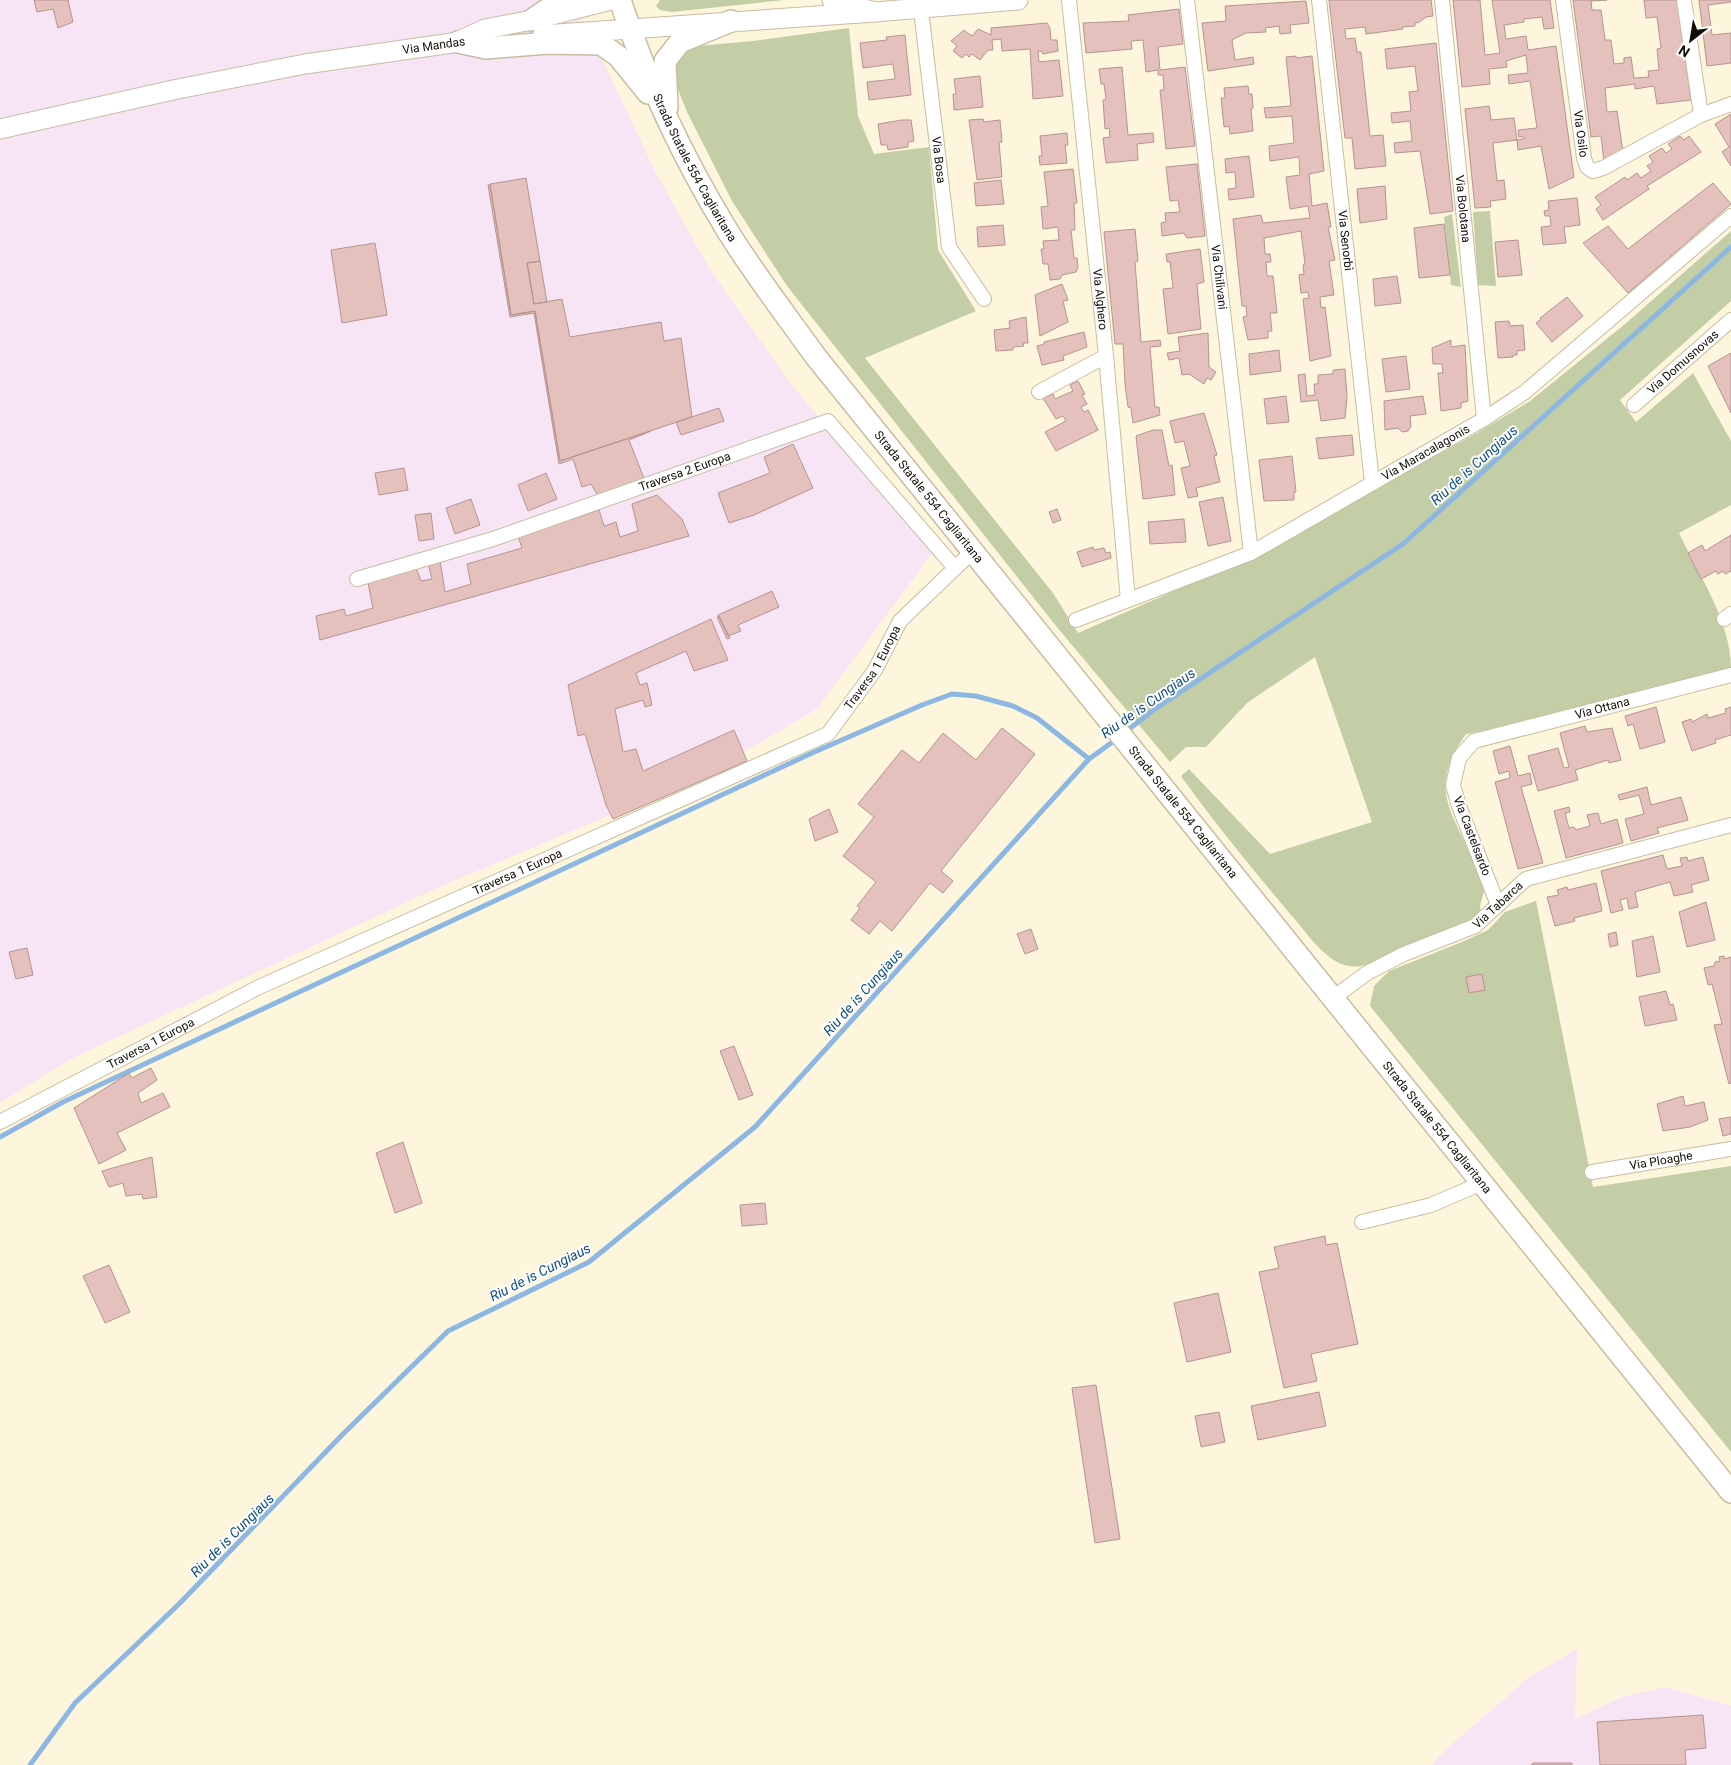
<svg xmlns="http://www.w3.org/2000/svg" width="1731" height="1765" viewBox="0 0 1731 1765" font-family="Roboto,sans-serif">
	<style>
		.industrial { fill: #f7e5f6 }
		.green { fill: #c4cea6 }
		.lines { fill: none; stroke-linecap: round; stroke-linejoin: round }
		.stream { stroke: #8cb7e2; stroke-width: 5 }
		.building { fill: #e5c1be; stroke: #b69390 }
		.street-casing { stroke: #c8bda0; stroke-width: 16 }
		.secondary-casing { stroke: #c8bda0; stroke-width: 21 }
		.primary-casing { stroke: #c8bda0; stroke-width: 24 }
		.street { stroke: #fff; stroke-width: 14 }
		.secondary { stroke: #fff; stroke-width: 19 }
		.primary { stroke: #fff; stroke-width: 21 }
		.labels { text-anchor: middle; stroke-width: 4; stroke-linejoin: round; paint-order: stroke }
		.street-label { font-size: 12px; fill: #110d04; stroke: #fff }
		.water-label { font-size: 14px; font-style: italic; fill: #0f4f84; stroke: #fff }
	</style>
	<rect width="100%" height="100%" fill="#fef5dd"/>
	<path class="industrial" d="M0,0H574L655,171L709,268L791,384L932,553L817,709L705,775L437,888L73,1058L0,1103Z
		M1577,1649L1575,1719L1622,1697L1666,1687L1731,1706V1765H1432L1439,1756L1528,1678Z"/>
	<path class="green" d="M660,0H784L672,12L660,10L656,6Z
		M849,28L858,116L874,154L929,147L938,250L976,311L865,358L1053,593L1078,633L1254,556L1477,433L1530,401L1625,324L1731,231V301L1620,400L1636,422L1693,373L1731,441V505L1679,533C1699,575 1731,622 1731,668L1508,726L1466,734C1429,787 1449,806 1472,858C1475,866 1483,878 1484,886C1485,896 1478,903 1481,912L1469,923L1380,958C1366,967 1353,970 1337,962C1319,952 1305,931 1292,916C1254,871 1215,824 1181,776L1189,769L1270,854L1372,822L1315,657L1247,703L1206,747H1186L1170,762L1056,626L787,286L732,201L687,112L673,77L676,63L686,47L753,41Z
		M1490,211L1496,286L1478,285L1473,212Z
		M1452,214L1461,287L1451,285L1444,217Z
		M1536,901L1593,1187L1731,1166V1452L1370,1006L1374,986L1389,971L1462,942L1488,930L1505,912Z"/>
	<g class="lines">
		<path class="stream" d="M1124,733L1155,709L1403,544L1731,247
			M0,1137L63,1102L812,753L922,705L952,694L976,696L1013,706L1037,718L1089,759
			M30,1765L75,1703L179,1604L342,1435L448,1331L589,1262L755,1127L1089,759L1118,738"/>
	</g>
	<path class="building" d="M34,0H68L73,22L58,28L53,9L37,12Z
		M1329,0H1431L1433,16L1426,17L1418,23L1415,22V26L1402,27L1403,29L1366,34L1365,27L1345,29L1346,39L1355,38L1357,52H1361L1370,136L1383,135L1386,166L1355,169L1352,138H1345Z
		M1453,0H1480L1485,55L1500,53L1492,0H1550L1554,28L1544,29L1542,17L1524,19V22L1504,25L1506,39L1526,36L1528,50L1556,46L1574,177L1549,189L1541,146L1518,150L1517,140L1524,139V137H1519L1518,130L1537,128L1530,81L1509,84L1508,75L1528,73L1526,55L1506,61L1507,67L1489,69L1490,84L1462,87Z
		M1573,0H1607L1591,1L1592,10H1601L1605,40H1611L1614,64L1624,63V58L1631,57L1634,78L1649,77L1648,71L1659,70L1657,49L1661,48L1657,17L1646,18L1644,0H1677L1691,100L1657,104L1654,86L1635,89V84L1605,88L1607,112L1617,111L1623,152L1604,162L1601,136L1591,137Z
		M1699,0H1731V2L1708,5L1712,35L1731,33V63L1707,66Z
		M1306,1L1309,23L1290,25L1291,33L1280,34L1279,26L1265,28L1266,32L1246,33L1232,40L1235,60L1253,57L1254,64L1208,71L1202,23L1226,21L1225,6Z
		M1179,9L1183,44L1158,47L1160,70L1185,67L1195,146L1166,149L1160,90H1164L1163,75H1158V70L1146,72L1143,40L1131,41L1132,49L1086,53L1083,23L1129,21L1128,15Z
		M1047,23L1050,28L1051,40H1057L1058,51L1043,54L1041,51H1038L1039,62L1059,60L1063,96L1033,99L1030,49L1002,51L1001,39L992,40L993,50H988L980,60L972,54L969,57L966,54L962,58L953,51L957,46L951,41L964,30L972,36L978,29L991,35V28Z
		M905,35L911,95L869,100L867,82L895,79L893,64L863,68L860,43L887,40L886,37Z
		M1436,43L1453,211L1430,214L1420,151L1395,153L1394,143L1412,141L1410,121L1392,123L1391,113L1411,111L1409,92L1418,91L1415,66L1387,69L1385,49Z
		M1296,56V58L1312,56L1324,171L1309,174L1312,206L1327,203L1331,227H1328L1335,260L1329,261L1334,295L1320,297L1321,308L1325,307L1331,356L1310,361L1303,299L1309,298L1308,292L1301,293L1299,275L1304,274L1303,265L1305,264L1301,231L1264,238L1265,254H1270L1271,262H1266L1267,276H1273L1277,313H1270L1272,331H1268V338L1248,340L1243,317L1247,316L1246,306H1242L1233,219L1261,215L1263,223L1310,218L1308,206L1290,209L1286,177L1300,175L1299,157L1270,161L1269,146L1294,143L1292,116L1266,118L1264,108L1291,106L1286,57Z
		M1122,67L1128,135L1153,133L1154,142L1137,144L1138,160L1106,163L1103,138L1110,137L1109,128L1105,129L1103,100L1106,99L1104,84H1101L1099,69Z
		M980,76L983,107L954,110L953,94H956L954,79Z
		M1248,86L1249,94H1252L1253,108L1251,109L1253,131L1230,134L1229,126L1224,127L1221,98H1225L1224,88Z
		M1489,106L1491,120L1514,118L1517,140L1493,143L1497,181L1504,180L1506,199L1490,201L1491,207L1475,208L1465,109Z
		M1731,114V166L1722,152L1729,147L1715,124Z
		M983,119L984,122L1000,120L1002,142H999L1002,177L977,180L969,120Z
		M902,120H911L914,141L908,142V147L888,150L887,145H881L878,124Z
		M1067,133L1068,145H1065L1067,163L1040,165L1039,156H1042L1040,136Z
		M1680,136L1684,140L1689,136L1701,152L1647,186L1649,189L1603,220L1596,209L1601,205L1595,197L1625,177L1627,180L1637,173L1641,178L1651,171L1647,166L1653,162L1649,156L1662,148L1666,153L1672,149L1668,144Z
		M1249,156L1254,197L1229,200L1228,189L1236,188L1235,172L1226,173L1225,159Z
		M1197,164L1205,236L1187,238L1184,233L1162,236L1161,223L1166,222L1165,213L1180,212L1178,200L1170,201L1166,167Z
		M1073,169L1077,203H1074L1075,230H1071L1074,258H1077L1078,267L1076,272L1062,275L1060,279L1050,280L1048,264H1043L1041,249H1044L1043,241L1059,240L1058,227L1043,229L1041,207L1048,206L1044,172Z
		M526,178L540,261L527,263L534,304L562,299L570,337L661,322L664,341L681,338L692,417L560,461L535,311L511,315L490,184Z
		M1001,180L1004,204L976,206L974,183Z
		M1713,183L1731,204L1628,293L1583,243L1608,226L1628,249Z
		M488,185H490L511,315L535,311L560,461L651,431L629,440L645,481L598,496L591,484L582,487L573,459L559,464L534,313L510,317Z
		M1385,186L1387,219L1360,223L1357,189Z
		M1577,198L1580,225L1564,227L1566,243L1543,245L1541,227L1551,226L1550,216H1545L1544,211L1549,210L1548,201Z
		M1444,224L1450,275L1419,278L1414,228Z
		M1003,225L1005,245L978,247L977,227Z
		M1135,229L1138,261L1135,262L1141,342L1160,340L1161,346L1150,347L1155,407H1159L1160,415L1133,423L1131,408L1128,407L1125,384L1123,344H1115L1104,232Z
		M1518,240L1522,275L1498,277L1495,242Z
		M375,243L387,315L342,323L331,250Z
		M1200,249L1204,282L1197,284L1201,329L1168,334L1163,289L1173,288L1170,262H1167L1166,254Z
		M540,261L547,302L534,304L527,263Z
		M1397,276L1401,303L1375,306L1373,279Z
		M1062,284L1068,300L1063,301L1068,322L1040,336L1035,295Z
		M1567,297L1583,316L1552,342L1536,323L1541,319L1540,318Z
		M1026,317L1028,343H1023L1024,346L1013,347V350L996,351L994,330L1010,328L1009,321Z
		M1509,321L1510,326L1523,325L1525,350L1517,351V355H1513V357L1498,358L1495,322Z
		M1084,332L1087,347L1063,356L1064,360L1042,365L1037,346L1044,344V342Z
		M1208,333L1209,367L1216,372L1211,380L1207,378L1204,384L1189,374L1182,375L1179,358L1169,360L1167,353L1180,351L1178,337Z
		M1451,340V347L1465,345L1468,401L1461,403V408L1441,411L1438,373H1443L1442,364H1433L1432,348Z
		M1279,350L1281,371L1250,375L1249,354Z
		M1731,353V413L1708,366Z
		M1406,356L1410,389L1386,392L1382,359Z
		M1345,369L1347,397L1345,418L1321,421L1318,400L1301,402L1298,375L1305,374L1307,396L1315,395L1314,384H1318V375L1333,374V370Z
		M1078,381L1085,394L1082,395L1087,404L1081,407L1084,412L1088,410L1098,430L1056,451L1045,432L1066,421L1063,416L1056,419L1043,398L1053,394L1055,399L1073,391L1070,385Z
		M1286,396L1289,422L1267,424L1264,399Z
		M1423,396L1426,414L1410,416L1411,426L1408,431L1402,432L1398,428L1385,430L1384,401Z
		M719,408L724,421L681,435L676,422Z
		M1204,413L1217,455L1214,456L1220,482L1196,488L1198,496L1188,498L1181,468L1190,466L1184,441L1175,443L1170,421Z
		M1153,430H1162L1169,466L1172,465L1175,495L1143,499L1136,436Z
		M1352,435L1354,455L1319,459L1316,438Z
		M793,444L813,488L754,515L729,523L718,493L770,473L764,457Z
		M1292,456L1296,492H1294V500L1264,501L1259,460Z
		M404,468L408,490L379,495L375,473Z
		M546,473L557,499L528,511L518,485Z
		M657,495L682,519L689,536L320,640L316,616L344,609L346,616L373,608L368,583L416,567L421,581L432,579L428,563L440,560L445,592L471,584L467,564L522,548L518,536L599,510L604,526L616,522L620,537L638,531L632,504Z
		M1223,497L1231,541L1208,546L1199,502Z
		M471,499L480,525L455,534L446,508Z
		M1057,509L1061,520L1053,523L1049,512Z
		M431,513L434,539L419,541L415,515Z
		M1184,519L1186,542L1150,544L1148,522Z
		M1731,535V571L1725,574L1723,571L1718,574L1716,571L1701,579L1688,553L1702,545L1705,551Z
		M1093,547L1094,550L1104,548L1106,553L1110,552L1111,558L1082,567L1077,552Z
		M772,591L779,607L738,625L741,631L728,636L718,615Z
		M719,616L730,638L727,639L717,617Z
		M711,619L728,660L694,671L686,651L636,673L640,685L647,683L652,705L645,707L643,700L615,709L623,752L636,749L643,771L734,730L747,761L613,819L606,805L585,734L578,736L568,685Z
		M1656,707L1665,742L1640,749L1633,724L1628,726L1625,716Z
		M1731,707V735L1715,740L1716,743L1692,751L1682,722L1691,719L1692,722L1707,714L1708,718L1726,713L1725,709Z
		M1585,726L1587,732L1612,728L1621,760L1609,763L1608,760L1575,770L1578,780L1538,791L1528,756L1558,748L1564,768L1569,767L1560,733Z
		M1002,728L1035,754L941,871L953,881L943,893L930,883L892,931L880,921L869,934L851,920L860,908L857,906L876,882L843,856L874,817L858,804L902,750L919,763L943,733L976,760Z
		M1510,746L1518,776L1530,773L1532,784L1521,787L1543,863L1518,869L1495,782L1510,778L1509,771L1499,774L1493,751Z
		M1647,787L1651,805L1681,797L1688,820L1657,828L1659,833L1631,841L1625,819L1644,814L1639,795L1620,800L1618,795Z
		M1569,807L1570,812L1565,813L1569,828L1574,827L1576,830L1590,826L1587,815L1598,813L1601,824L1617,819L1623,843L1566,858L1554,811Z
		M829,809L838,832L815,841L809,819Z
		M1663,855L1667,869L1682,866L1680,858L1687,857L1688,861L1703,857L1709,880L1691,885L1693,892L1674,896L1670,882L1635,892L1638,907L1629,909L1627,898L1620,900L1623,910L1611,913L1601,871Z
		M1596,883L1602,911L1574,918L1575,921L1555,926L1547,897L1559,895L1557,890L1567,887L1568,890Z
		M1706,902L1715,940L1687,947L1679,912Z
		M1031,929L1038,949L1025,954L1017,934Z
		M1616,932L1618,945L1610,947L1608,934Z
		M1653,936L1660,972L1637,977L1632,941Z
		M27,948L33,975L16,979L9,952Z
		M1724,956V959L1731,957V1083L1729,1084L1714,1025L1722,1024L1712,984L1708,985L1704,968L1714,966L1715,962L1720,961L1719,957Z
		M1482,974L1485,990L1469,993L1466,977Z
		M1666,991L1670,1005L1673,1004L1677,1020L1645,1026L1639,997Z
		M734,1046L753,1095L739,1100L720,1051Z
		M151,1068L157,1080L138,1093L141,1103L163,1093L170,1107L117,1133L126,1150L99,1164L74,1108L129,1073L132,1078Z
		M1683,1096L1685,1106L1704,1102L1708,1120L1690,1127L1663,1131L1657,1104Z
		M1731,1117V1134L1723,1136L1719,1119Z
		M403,1142L422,1203L395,1213L376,1153Z
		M152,1157L157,1197L143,1199L142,1194L126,1196L123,1183L109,1187L102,1171Z
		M765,1203L767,1224L742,1226L740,1205Z
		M1325,1236L1326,1245L1337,1243L1358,1344L1311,1354L1317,1381L1284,1388L1259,1272L1279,1268L1274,1247Z
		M109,1265L130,1312L105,1323L83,1276Z
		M1218,1293L1231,1352L1187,1362L1174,1303Z
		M1096,1385L1120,1539L1095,1543L1072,1388Z
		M1319,1392L1326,1426L1258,1440L1251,1406Z
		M1219,1412L1225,1442L1201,1447L1195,1416Z
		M1703,1715L1706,1748L1685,1750L1686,1765H1600L1597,1722Z
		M1533,1763H1572V1765H1531Z"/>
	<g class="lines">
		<defs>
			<g id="street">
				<path id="s1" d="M1069,0L1106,356L1128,600"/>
				<path id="s2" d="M1187,0L1251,553"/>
				<path id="s3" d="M1319,0L1372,482"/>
				<path id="s4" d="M1442,0L1484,419"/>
				<path id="s5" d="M1563,0L1584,158L1587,167L1593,171L1603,168L1701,115L1731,104"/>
				<path d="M1684,0L1701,115"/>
				<path id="s6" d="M921,10L949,247L984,299"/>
				<path d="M1039,392L1106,356"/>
				<path id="s7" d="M1634,405L1731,320"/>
				<path id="s8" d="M357,579L493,539L828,421L955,568"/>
				<path d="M1724,619L1731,614"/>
				<path id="s9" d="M1076,620L1251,553L1484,419L1525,392L1731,216"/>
				<path id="s10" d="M1498,905L1459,806L1453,785L1459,758L1474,741L1731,675"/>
				<path id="s11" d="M1333,998L1367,973L1404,954L1475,926L1526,879L1731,825"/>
				<path id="s12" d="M0,1122L259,987L828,734L875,670L900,621L973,551"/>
				<path id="s13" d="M1592,1172L1731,1149"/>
				<path d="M1362,1222L1431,1205L1482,1183"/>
			</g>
			<g id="secondary">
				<path d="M832,0L875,12L1018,0"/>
				<path d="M543,35L875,12"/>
				<path d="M459,41L485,29L532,20L611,0"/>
				<path id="s14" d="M0,129L173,90L305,64L473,40"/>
			</g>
			<g id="primary">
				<path id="s15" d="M620,0C646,79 683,158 727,230C754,274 786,315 816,357L1731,1492"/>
				<path d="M532,20L561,0"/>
				<path d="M458,42L486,48L548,43L601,44L618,56L648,93"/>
				<path d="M667,107L665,61L680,42L731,21"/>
			</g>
		</defs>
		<use href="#street" class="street-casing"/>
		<use href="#secondary" class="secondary-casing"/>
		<use href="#primary" class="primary-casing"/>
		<use href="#street" class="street"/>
		<use href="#secondary" class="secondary"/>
		<use href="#primary" class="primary"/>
	</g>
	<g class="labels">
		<g class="street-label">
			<text dy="4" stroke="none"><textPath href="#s14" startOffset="442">Via Mandas</textPath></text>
			<text dy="4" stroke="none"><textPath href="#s5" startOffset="135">Via Osilo</textPath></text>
			<text dy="4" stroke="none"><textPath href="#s6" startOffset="151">Via Bosa</textPath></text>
			<text dy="4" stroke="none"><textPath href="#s15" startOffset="184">Strada Statale 554 Cagliaritana</textPath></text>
			<text dy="4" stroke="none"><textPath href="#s4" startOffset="210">Via Bolotana</textPath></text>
			<text dy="4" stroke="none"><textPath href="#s3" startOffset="242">Via Senorbì</textPath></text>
			<text dy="4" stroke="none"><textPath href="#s2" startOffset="279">Via Chilivani</textPath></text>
			<text dy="4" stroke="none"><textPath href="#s1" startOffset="301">Via Alghero</textPath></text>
			<text dy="4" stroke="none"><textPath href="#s7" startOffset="65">Via Domusnovas</textPath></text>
			<text dy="4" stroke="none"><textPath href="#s9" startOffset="389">Via Maracalagonis</textPath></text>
			<text dy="4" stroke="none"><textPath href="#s8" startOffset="345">Traversa 2 Europa</textPath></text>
			<text dy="4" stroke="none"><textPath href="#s15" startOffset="589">Strada Statale 554 Cagliaritana</textPath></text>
			<text dy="4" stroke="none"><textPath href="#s12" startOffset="995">Traversa 1 Europa</textPath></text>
			<text dy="4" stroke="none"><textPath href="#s10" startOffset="311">Via Ottana</textPath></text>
			<text dy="4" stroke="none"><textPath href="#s15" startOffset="994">Strada Statale 554 Cagliaritana</textPath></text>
			<text transform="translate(1472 836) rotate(69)" y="4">Via Castelsardo</text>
			<text dy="4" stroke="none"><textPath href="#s12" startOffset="575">Traversa 1 Europa</textPath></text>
			<text dy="4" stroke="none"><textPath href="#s11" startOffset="191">Via Tabarca</textPath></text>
			<text dy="4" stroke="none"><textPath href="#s12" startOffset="170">Traversa 1 Europa</textPath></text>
			<text dy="4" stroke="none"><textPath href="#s15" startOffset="1399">Strada Statale 554 Cagliaritana</textPath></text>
			<text dy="4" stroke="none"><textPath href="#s13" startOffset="70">Via Ploaghe</textPath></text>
		</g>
		<g class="water-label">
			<text transform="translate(1474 465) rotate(-42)" y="5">Riu de is Cungiaus</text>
			<text transform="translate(1148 703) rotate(-35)" y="5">Riu de is Cungiaus</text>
			<text transform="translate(863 992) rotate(-48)" y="5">Riu de is Cungiaus</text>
			<text transform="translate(540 1272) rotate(-27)" y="5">Riu de is Cungiaus</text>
			<text transform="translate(232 1535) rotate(-45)" y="5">Riu de is Cungiaus</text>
		</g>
	</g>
	<g transform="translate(1691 40) rotate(211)" stroke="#ffffff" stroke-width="4" paint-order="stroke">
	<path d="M0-4L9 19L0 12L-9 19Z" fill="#110d04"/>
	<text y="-8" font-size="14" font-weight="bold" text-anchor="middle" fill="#110d04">N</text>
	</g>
</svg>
